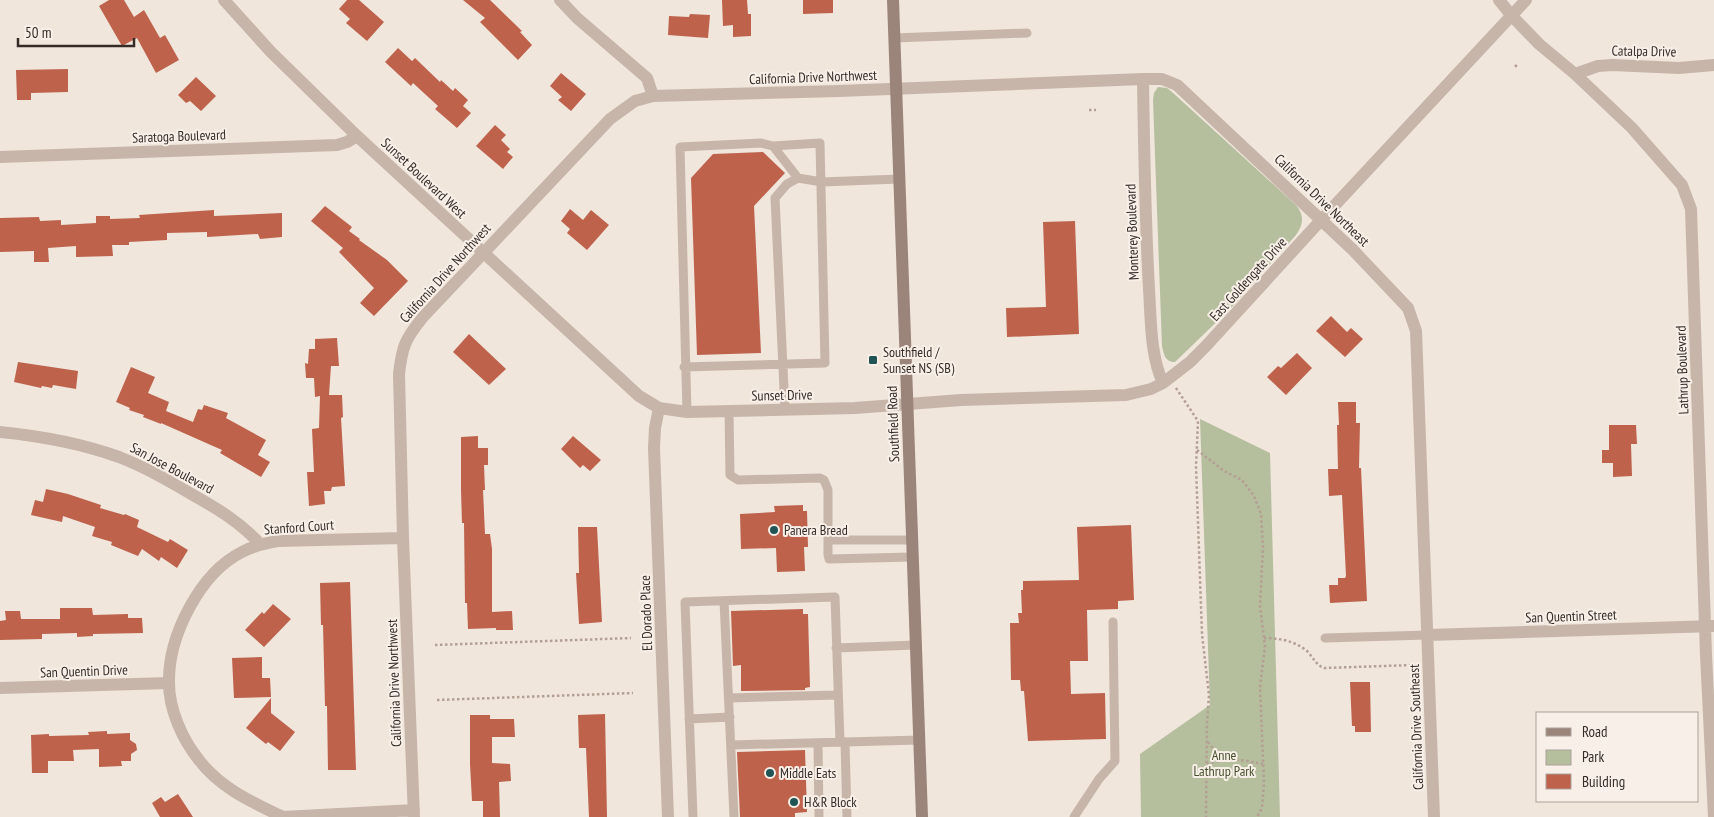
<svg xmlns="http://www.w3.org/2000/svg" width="1714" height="817" viewBox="0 0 1714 817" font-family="'PT Sans Narrow',sans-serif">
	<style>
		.green { fill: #b5be9d }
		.building { fill: #be624c }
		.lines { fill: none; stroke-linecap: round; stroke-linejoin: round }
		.path { stroke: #b39f93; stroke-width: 2.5; stroke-dasharray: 2.5 2.5; stroke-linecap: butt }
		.service { stroke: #c7b5a9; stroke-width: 9 }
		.minor { stroke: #c7b5a9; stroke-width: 12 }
		.secondary { stroke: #9b847a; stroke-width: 12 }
		.poi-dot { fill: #205354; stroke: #f8f0e8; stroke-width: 2 }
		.labels { text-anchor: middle; stroke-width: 4; stroke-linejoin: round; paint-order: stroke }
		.street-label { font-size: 14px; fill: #352c28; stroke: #f8f0e8 }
		.poi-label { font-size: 14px; fill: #352c28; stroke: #f8f0e8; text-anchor: start }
		.park-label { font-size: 14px; fill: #46522d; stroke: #f8f0e8 }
	</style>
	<rect width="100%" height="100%" fill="#f0e6dc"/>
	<path class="green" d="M1158,87L1167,88L1172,92L1296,205C1305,216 1303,225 1296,235L1234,305L1175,362C1165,362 1164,355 1162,346L1153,100L1154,93Z
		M1200,419L1270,453L1280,817H1141L1140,754L1210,705Z"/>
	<path class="building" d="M109,0H124L134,17L144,10L160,38L165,35L179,60L156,73L137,38L122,46L99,6Z
		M347,0H359L384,22L367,41L346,23L350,19L339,9Z
		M463,0H490L522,31L520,32L532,45L518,60L480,22L485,18Z
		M722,0H747L748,14H751V36L733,37V25L723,26Z
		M803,0H833V13L803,14Z
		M690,14L710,15L708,38L668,35L669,16L689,17Z
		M398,48L412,61L415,58L440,82L441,80L453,91L455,88L468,100L463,106L471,113L457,128L435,109L438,106L413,83L411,86L385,62Z
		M68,69V92L31,93V100H17L16,70Z
		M561,73L586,94L571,111L558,100L562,97L550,86Z
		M196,77L216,96L201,111L190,101L186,103L178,95Z
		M495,125L506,135L501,140L510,149L507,152L513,157L503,169L476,146Z
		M763,152L785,173L754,206L761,353L697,355L691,178L713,154Z
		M325,206L352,227L349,231L360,239L359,240L387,260L408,281L374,316L360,303L374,288L339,252L343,248L311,221Z
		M570,209L583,220L591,210L609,225L587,250L567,233L570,229L561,221Z
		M214,210V216L282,213V237L260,239L258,234L207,237V232L167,233V240L129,242V245H112L113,256L76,257V246L48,248L49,262H34V251L0,252V218L39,217L40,221L61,220V225L96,223V216H110V219L140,218L139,215Z
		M1075,221L1079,334L1007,337L1006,308L1046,307L1043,222Z
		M1331,316L1347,332L1351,328L1363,339L1345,357L1316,331Z
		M469,334L506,369L489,385L453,352Z
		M337,338L339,366H331L329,395H342L343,417L341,418L345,486L332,487L331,491H324L325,504L309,506L307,472H314L312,429L319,428L320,396L315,397L314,378H306L305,363L308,364L309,349H315V339Z
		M1297,353L1312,368L1286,395L1267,377L1278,366L1281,368Z
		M18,362L78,371L76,389L53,385L52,388L42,386L41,388L14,382Z
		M131,367L155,377L148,393L169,402L166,411L193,422L198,409L202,410L204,405L228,413L226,418L266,440L258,455L270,462L261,477L220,453L222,450L161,423V424L143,417L144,415L129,410L130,408L116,402Z
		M1338,402H1356V423H1360L1359,468H1361L1367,601L1330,603L1329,585H1338V578H1345L1346,576L1342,495L1329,496L1328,469H1338L1337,425H1339Z
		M1609,425H1636L1637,444H1631L1632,476L1613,477V463H1602V450H1609Z
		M478,436V448H488V465H484L485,490H483L485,534H490L492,549V612L512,611L513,630H496V628L468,629L467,603H465L464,523H462L461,490V437Z
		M573,436L601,460L590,471L583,465L580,468L561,449Z
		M46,489L68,494L101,505L100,508L124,515L125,514L139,520L137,527L168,542L170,539L188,550L177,568L161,557L159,561L142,549L138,556L111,545L112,542L92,536L95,527L63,516L62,522L31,515L35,500L43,502Z
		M803,505V511H807L808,547H804L805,571L777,572L776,548L741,549L740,514L775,512L774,506Z
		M1131,525L1134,600L1118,601V609L1087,610L1088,661H1070L1071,694L1105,693L1106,739L1028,741L1024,691H1021L1020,680H1011L1010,623H1019L1018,613H1022L1021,590H1023V581L1079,580L1077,527Z
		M578,527H597L602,622L579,624L576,573H579Z
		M350,582L356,770H328L327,706H325L323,625H321L320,583Z
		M273,604L291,619L264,647L245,630L262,612L264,614Z
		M60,608H92L93,615L128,614V618H142L143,633L93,634V636L77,637V633L42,634V639L0,640V621L6,620L5,611H20L21,619H60Z
		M803,609V614H808L810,687L805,688V690L741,691V665L733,666L731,611Z
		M262,657V678H270L271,697L234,698L232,658Z
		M1350,682H1370L1371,732H1355V726H1352Z
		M271,698V713L295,732L280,751L268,742L266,744L246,728Z
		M605,714L607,817H589L586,748H579L578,715Z
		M470,715H490V719H514L515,737H492V763L510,764L511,781L499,782L500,817H483V801H472L470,764Z
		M107,731V734L130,733V740L136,744L137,750L131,754V761H121L122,766L99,767V749L73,750L74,761H48V773H32L31,735L49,734V736L89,735L88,732Z
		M805,750L807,812L795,813V817H740L737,752Z
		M178,794L193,817H160L152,803L161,797L165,802Z"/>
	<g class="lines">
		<path class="path" d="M1515,65L1518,68
			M1089,110H1096
			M1176,388L1198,421L1196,466L1202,634L1209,695L1207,723L1206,817
			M1197,450L1224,471L1242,480L1254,496L1261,514L1263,547L1260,606L1265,646L1260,687L1264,783L1262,808L1257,817
			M1264,638C1279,638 1295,641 1307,651C1313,657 1316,665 1324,668L1414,665
			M435,645L631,638
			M437,700L633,693
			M1208,742L1221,759
			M1207,765C1229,756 1241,760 1263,764"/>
		<path class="service" d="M894,38L1027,33
			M773,146L798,178L822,182L899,179
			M684,367L825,363L820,143L773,146L761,143L680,147L687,412
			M785,410L775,198L787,184L798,178
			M729,411L730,475L738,480L820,478L824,480L828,490V555L829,559L912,557
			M828,540H912
			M724,601L734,817
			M1325,638L1428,635
			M836,648L916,645
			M729,698L838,695
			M689,719L730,717
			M845,742L847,817
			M818,743L819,817
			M731,745L919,740
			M693,817L685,602L835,597L840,742
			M1074,817L1099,779L1115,761L1113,622"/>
		<path class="minor" d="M224,0L271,52L357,136L639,396L659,408L687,412L855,408L961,400L1126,395L1151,389L1163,383L1190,362L1206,346L1322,219L1526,0
			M560,0L577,18L647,78L653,96
			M1499,0L1511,15L1539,44L1575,74L1632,128L1682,185L1691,209L1706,655L1714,817
			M1575,74L1598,66L1612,65L1679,68L1714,65
			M1143,79C1144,149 1145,219 1149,289C1151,319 1150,355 1163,383
			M0,157L337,145L347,142L357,136
			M659,408L655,428L654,448L668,817
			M0,432C40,436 80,443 119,457C145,467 169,481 193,495C218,509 241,523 260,544
			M1428,635L1714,626
			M0,688L169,683
			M283,817C252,802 220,788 199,760C182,739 169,709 169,683C168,636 200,573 242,552C253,546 265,543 278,541L403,538
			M283,817L414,810
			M414,817L403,538L399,374C402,347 405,339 423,317L610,119L635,101L653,96L839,91L1143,79H1162L1177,85L1352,249L1408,308L1416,331L1434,817"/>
		<path class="secondary" d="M893,0L922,817"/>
	</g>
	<g class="poi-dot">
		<rect x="868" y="355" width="10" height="10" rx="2.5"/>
		<circle cx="774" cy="530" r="5"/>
		<circle cx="770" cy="773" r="5"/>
		<circle cx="794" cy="802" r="5"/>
	</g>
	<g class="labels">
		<g class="street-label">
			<text transform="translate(1644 51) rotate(1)" y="5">Catalpa Drive</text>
			<text transform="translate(813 77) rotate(-2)" y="5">California Drive Northwest</text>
			<text transform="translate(179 136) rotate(-2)" y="5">Saratoga Boulevard</text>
			<text transform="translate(424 178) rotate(43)" y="5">Sunset Boulevard West</text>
			<text transform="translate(1322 200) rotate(44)" y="5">California Drive Northeast</text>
			<text transform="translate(1132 232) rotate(-92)" y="5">Monterey Boulevard</text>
			<text transform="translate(445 273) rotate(-48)" y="5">California Drive Northwest</text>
			<text transform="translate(1248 279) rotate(-48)" y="5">East Goldengate Drive</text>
			<text transform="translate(1682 370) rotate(-92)" y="5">Lathrup Boulevard</text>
			<text transform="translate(782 395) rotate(-1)" y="5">Sunset Drive</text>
			<text transform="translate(893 424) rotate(-92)" y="5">Southfield Road</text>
			<text transform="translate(172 468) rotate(28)" y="5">San Jose Boulevard</text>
			<text transform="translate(299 527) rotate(-4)" y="5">Stanford Court</text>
			<text transform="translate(646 613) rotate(-92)" y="5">El Dorado Place</text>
			<text transform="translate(1571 616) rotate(-2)" y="5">San Quentin Street</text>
			<text transform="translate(84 671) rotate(-2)" y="5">San Quentin Drive</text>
			<text transform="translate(394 683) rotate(-92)" y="5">California Drive Northwest</text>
			<text transform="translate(1416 727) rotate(-92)" y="5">California Drive Southeast</text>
		</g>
		<g class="poi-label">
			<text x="883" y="357">Southfield /<tspan x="883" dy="16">Sunset NS (SB)</tspan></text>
			<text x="784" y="535">Panera Bread</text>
			<text x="780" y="778">Middle Eats</text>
			<text x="804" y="807">H&amp;R Block</text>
		</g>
		<g class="park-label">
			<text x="1224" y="760">Anne<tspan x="1224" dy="16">Lathrup Park</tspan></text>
		</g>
	</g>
	<rect x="1536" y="712" width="162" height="90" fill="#f8f0e8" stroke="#aaa29b"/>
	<rect x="1546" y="728" width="25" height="8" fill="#9b847a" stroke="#aaa29b"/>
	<text x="1582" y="737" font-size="15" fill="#352c28">Road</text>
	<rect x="1546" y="750" width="25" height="15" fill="#b5be9d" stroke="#aaa29b"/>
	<text x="1582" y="762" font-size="15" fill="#352c28">Park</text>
	<rect x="1546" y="774" width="25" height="15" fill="#be624c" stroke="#aaa29b"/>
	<text x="1582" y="787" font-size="15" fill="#352c28">Building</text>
	<path d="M18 38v8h116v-8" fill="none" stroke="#352c28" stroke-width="2.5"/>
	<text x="25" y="38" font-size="15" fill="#352c28" stroke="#f8f0e8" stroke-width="4" paint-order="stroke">50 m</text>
</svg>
